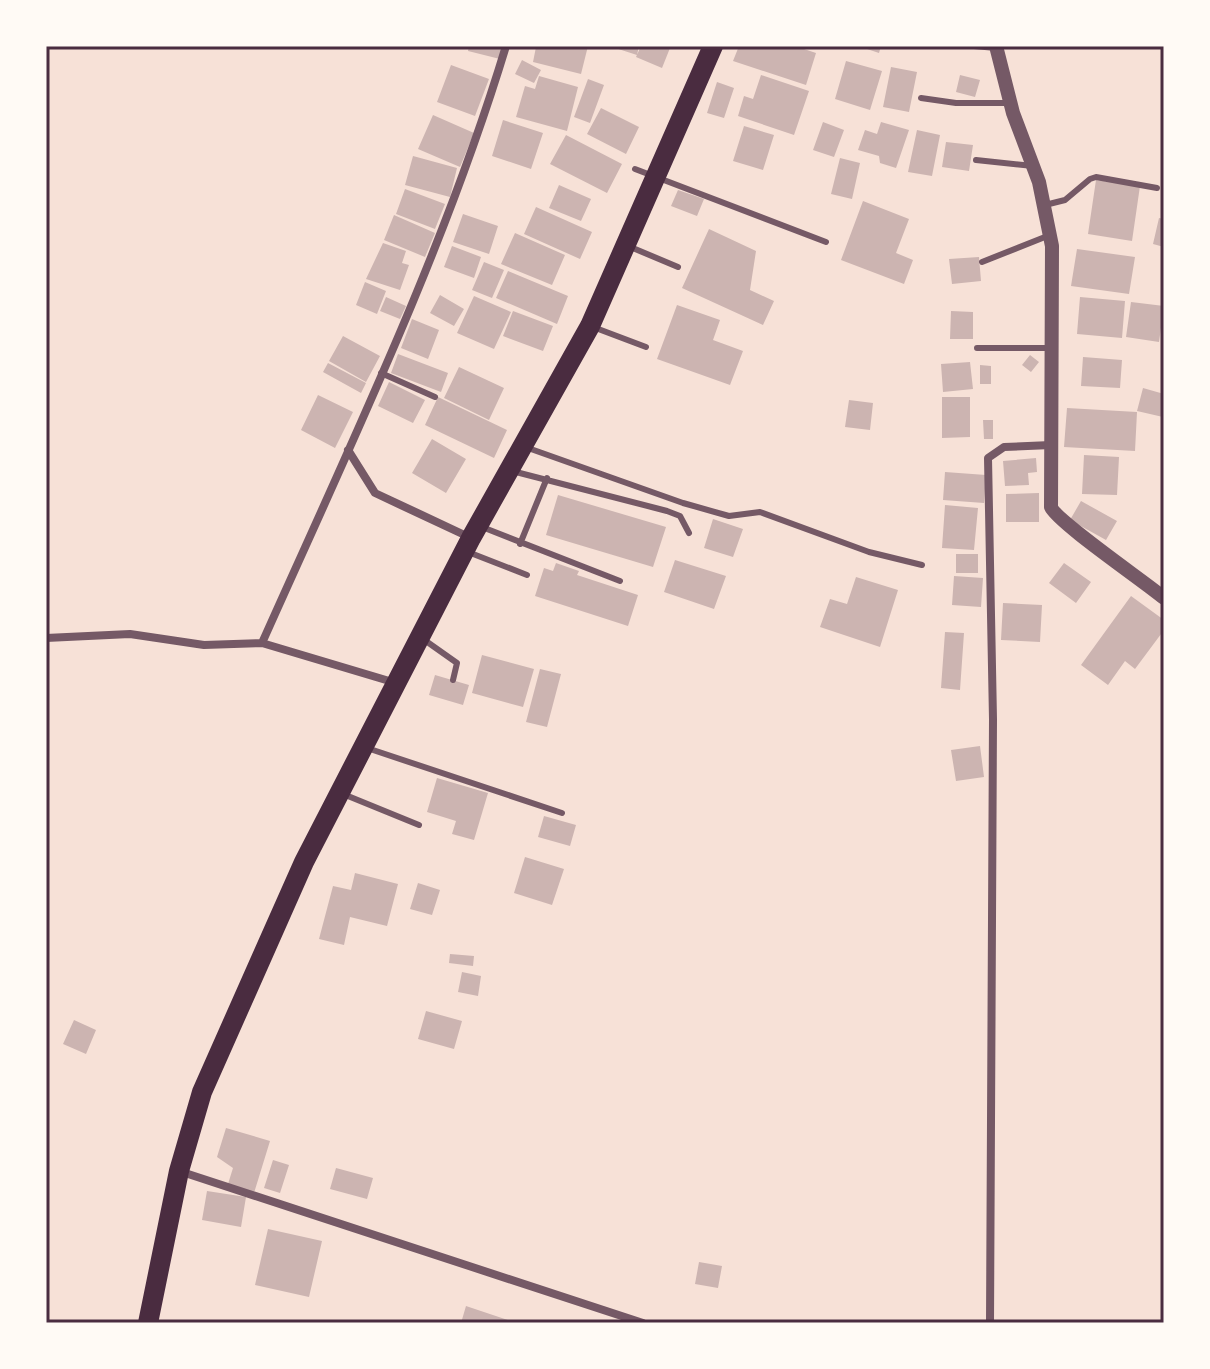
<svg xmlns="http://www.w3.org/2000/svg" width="1210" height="1369" viewBox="0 0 1210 1369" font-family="'Source Sans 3',sans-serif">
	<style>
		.building { fill: #ccb4b1 }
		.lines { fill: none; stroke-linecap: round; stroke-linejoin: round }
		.service { stroke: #755966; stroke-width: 6 }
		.minor { stroke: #755966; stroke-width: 8 }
		.tertiary { stroke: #755966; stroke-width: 14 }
		.primary { stroke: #4a2c40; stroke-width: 20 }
		.neatline { fill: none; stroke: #4a2c40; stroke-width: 3 }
	</style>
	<rect width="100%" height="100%" fill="#f7e1d7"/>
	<path class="building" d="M469,46H503L500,59L468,51Z
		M545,46H588L581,74L533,62L536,47Z
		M609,46H639L637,55Z
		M641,46L670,48L662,68L636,57Z
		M739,46H795L816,53L806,85L733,61Z
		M858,46H881L879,53Z
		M522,60L541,70L534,83L515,74Z
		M846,61L882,71L870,110L835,99Z
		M451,65L489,79L475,116L437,102Z
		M891,67L917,72L909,112L883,107Z
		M761,75L809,91L794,135L738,116L744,96L753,99Z
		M960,75L980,80L975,97L956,92Z
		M539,76L578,87L567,131L516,117L525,86L535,89Z
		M588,79L604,85L590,123L574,117Z
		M717,82L734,88L724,118L707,113Z
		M601,108L639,127L626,154L587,134Z
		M433,115L474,133L460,167L418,149Z
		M503,120L543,133L531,169L492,156Z
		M823,122L844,130L834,157L813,150Z
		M881,122L909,130L896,168L880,163L879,156L858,150L865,130L877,134Z
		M744,126L774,135L763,170L733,161Z
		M917,130L940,135L932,176L908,172Z
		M566,135L622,164L607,193L550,164Z
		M946,142L973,145L969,171L942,167Z
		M413,156L457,168L450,197L405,185Z
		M840,158L860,163L852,199L831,194Z
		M1096,180L1140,186L1132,241L1088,234Z
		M559,185L591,199L581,221L549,208Z
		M405,189L445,204L435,229L396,214Z
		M678,190L704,199L697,216L671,206Z
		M863,201L909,219L896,253L913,260L904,284L841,260Z
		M536,207L592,232L580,259L524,234Z
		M463,214L498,226L489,254L453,242Z
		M394,215L435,233L425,257L384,240Z
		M1159,218L1164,219V247L1153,244Z
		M709,229L756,251L750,290L774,301L763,325L682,288Z
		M515,233L565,255L552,285L501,264Z
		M383,243L406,251L402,263L409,265L400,290L366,279Z
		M452,246L481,257L474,278L444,267Z
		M1077,249L1135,257L1129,294L1071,286Z
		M979,257L981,281L952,284L949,259Z
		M484,262L504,270L492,298L472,290Z
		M508,271L568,296L557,324L496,298Z
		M365,282L386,291L377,314L356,305Z
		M440,295L464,309L454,326L430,313Z
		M474,296L511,312L494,349L457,333Z
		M386,297L406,306L400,319L380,311Z
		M1080,297L1125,301L1122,338L1077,334Z
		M1131,302L1164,306L1159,342L1126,337Z
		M677,305L720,320L713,340L743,351L730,385L657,359Z
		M513,311L553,326L543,351L503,336Z
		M951,311L973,312V339H950Z
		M412,319L439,330L428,359L401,348Z
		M343,336L380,356L366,382L329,361Z
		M398,354L448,373L441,392L391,373Z
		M1030,355L1039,362L1031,372L1022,365Z
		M1083,357L1122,360L1120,388L1081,386Z
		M970,362L973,389L943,392L941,364Z
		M328,363L366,383L361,393L323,372Z
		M980,365L991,366V384H980Z
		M459,367L504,388L489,420L444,398Z
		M389,382L425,400L413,423L378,406Z
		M1143,388L1164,394L1163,417L1137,411Z
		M318,395L353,412L335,448L301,430Z
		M438,397L507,430L494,458L425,425Z
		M942,397H970V437L942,438Z
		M849,400L873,403L870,430L845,427Z
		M1067,408L1137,412L1135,451L1064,447Z
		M983,420H993V439H984Z
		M432,439L466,459L446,493L412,473Z
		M1084,455L1119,457L1117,495L1082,494Z
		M1036,458L1037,472L1028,473L1029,485L1005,486L1003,461Z
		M945,472L986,475L984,503L943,500Z
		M1039,493V522H1006V494Z
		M558,495L666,527L653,567L546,535Z
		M1081,501L1117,521L1106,540L1070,520Z
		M945,505L978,508L974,550L942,548Z
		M713,519L743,529L733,557L704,548Z
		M956,554H978V573H956Z
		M675,560L726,576L714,609L664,592Z
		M556,563L579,571L577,575L638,595L628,626L535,596L544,568L553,571Z
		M1064,563L1091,582L1076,603L1049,583Z
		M954,576L983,578L981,607L952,605Z
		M856,577L898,590L880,647L820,627L830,599L847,604Z
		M1131,596L1164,620V630L1135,669L1125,661L1108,685L1081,665Z
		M1003,603L1042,605L1040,642L1001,640Z
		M945,632L964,633L960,690L941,688Z
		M482,655L534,669L523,707L472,693Z
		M540,669L561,674L547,727L526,722Z
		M435,675L469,685L463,705L429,695Z
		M980,746L984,777L956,781L951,750Z
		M437,778L488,793L474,840L452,834L456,821L427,812Z
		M544,816L576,825L570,846L538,837Z
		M525,857L564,869L552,905L514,893Z
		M355,873L398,884L387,926L350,917L344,945L319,939L333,886L351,890Z
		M418,883L440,890L432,915L410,909Z
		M450,954L474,956L473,966L449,963Z
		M462,972L481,976L478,996L458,992Z
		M426,1011L462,1021L454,1049L418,1039Z
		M74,1020L96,1030L86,1054L63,1044Z
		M226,1128L270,1141L254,1193L228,1184L233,1168L217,1157Z
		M273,1160L289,1165L280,1193L264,1188Z
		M336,1168L373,1178L367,1199L330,1189Z
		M207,1191L246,1197L241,1227L202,1220Z
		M268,1229L322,1241L309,1297L255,1285Z
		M699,1262L722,1266L718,1288L695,1284Z
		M466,1306L514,1322V1323H461Z"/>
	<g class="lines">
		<path class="service" d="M974,46L996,48
			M921,98L956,103H1010
			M976,160L1033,166
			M635,169L826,242
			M1045,205L1065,200L1090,179L1096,177L1157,188
			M628,246L678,267
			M982,262L1050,235
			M593,327L646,347
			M977,348H1052
			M381,373L435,397
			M528,448L683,503L729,516L760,512L869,552L922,565
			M512,471L667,511L680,516L689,533
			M482,527L620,581
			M520,544L547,478
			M468,552L527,575
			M423,639L457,663L453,680
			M367,748L562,813
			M343,794L419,825"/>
		<path class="minor" d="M348,450L375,493L471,538
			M46,638L130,634L204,645L262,643
			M396,683L262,643C349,448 444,251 506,46
			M179,1171L643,1323
			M990,1323L993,719L988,458L1004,447L1051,445"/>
		<path class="tertiary" d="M996,46L1013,113L1039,182L1052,246L1051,507C1056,521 1145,582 1164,598"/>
		<path class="primary" d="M148,1323L179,1171L202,1092L304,862L471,538L590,326L713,46"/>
	</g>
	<rect width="1210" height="1369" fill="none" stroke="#fffaf5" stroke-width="96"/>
	<rect x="48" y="48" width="1114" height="1273" class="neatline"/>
</svg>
